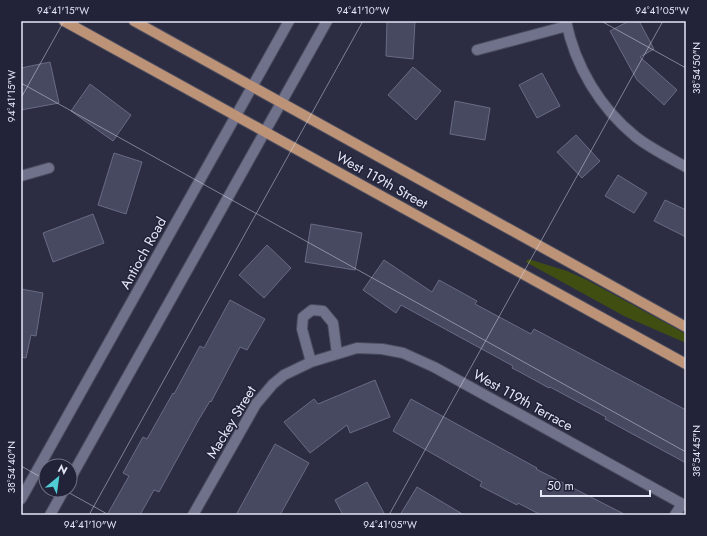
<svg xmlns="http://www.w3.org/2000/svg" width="707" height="536" viewBox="0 0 707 536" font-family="Jost,sans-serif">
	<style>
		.green { fill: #414e11 }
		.building { fill: #474961; stroke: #696b85 }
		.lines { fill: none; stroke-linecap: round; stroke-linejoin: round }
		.minor-casing { stroke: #4a4c5e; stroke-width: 12 }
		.secondary-casing { stroke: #4a4c5e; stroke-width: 12 }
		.primary-casing { stroke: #4a4c5e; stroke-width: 12 }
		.minor { stroke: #70728c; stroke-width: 10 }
		.secondary { stroke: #70728c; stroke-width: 10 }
		.primary { stroke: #bd9378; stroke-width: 10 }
		.ticks { fill: none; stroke: #e5e7f6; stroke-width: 1; stroke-opacity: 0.45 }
		.labels { text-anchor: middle; stroke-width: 3; stroke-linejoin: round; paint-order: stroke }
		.street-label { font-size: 14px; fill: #e5e7f6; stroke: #222339 }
		.neatline { fill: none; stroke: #e5e7f6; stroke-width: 1.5 }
		.ticks-label { font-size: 10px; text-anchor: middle; fill: #e5e7f6 }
	</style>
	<rect width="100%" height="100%" fill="#2c2d43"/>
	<path class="green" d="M528,259L567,271L587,280L686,334V343L624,316L526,262Z"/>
	<path class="building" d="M387,21H415L413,59L386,56Z
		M629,21H639L654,49L640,57L677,90L664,105L637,80L610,31Z
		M50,62L59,103L21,110V68Z
		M413,67L441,91L416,120L388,95Z
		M542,73L560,106L537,118L519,85Z
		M90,84L131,115L113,141L71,111Z
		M455,101L490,108L485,140L450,134Z
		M576,135L600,161L582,178L557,152Z
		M114,153L142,162L126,214L98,205Z
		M618,175L647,193L634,213L605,196Z
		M665,200L686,210V237L654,221Z
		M93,214L104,243L53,262L43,233Z
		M311,224L362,233L355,270L305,262Z
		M267,245L291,268L264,298L239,275Z
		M384,260L432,292L439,280L477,301L475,304L531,334L534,329L686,410V463L605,419L606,417L550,387L549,388L518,371L512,368L513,366L401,305L396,313L363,290Z
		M21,289L43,293L36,336L31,335L26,358L21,357Z
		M230,300L265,319L247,350L240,347L211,402L210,401L198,421L159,492L154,490L140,515H107L129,476L123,473L143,437L147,439L173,393L174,394L200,346L204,348Z
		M375,380L390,417L350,433L347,425L310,453L284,422L314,399L318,404Z
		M411,399L537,468L536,469L626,515H541L518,503L517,505L480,486L482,482L393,431Z
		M275,444L309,463L280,515H236Z
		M367,482L385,515H343L335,500Z
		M417,487L464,515H400Z"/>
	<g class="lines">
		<defs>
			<path id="minor" d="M566,21C575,66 600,108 636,137C650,148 670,158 686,167
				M477,50L567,26
				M21,176L49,168
				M311,362L302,329L303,317L312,310L323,311L333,323L337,354
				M193,515L256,404L273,384L284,375L311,362L357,348L382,349L403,353L434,367L686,506
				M675,515L682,504"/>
			<path id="secondary" d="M70,479L327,21
				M21,499L289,21
				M50,515L64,490"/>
			<path id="primary" d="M64,21L686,364
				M134,21L686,327"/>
		</defs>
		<use href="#minor" class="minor-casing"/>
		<use href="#secondary" class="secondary-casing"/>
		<use href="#primary" class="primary-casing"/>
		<use href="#minor" class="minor"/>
		<use href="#secondary" class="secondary"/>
		<use href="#primary" class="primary"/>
	</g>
	<path class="ticks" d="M601,21L686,68M21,83L686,452M21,98L64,21M21,466L46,480M64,490L109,515M89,515L363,21M389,515L663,21"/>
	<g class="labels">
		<g class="street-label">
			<text transform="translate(382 180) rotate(29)" y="5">West 119th Street</text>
			<text transform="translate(143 253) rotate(-61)" y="5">Antioch Road</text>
			<text transform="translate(523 400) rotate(29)" y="5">West 119th Terrace</text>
			<text transform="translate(231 422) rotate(-59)" y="5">Mackey Street</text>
		</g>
	</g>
	<rect width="707" height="536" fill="none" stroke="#222339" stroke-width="44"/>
	<g transform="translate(58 478) rotate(29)"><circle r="19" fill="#222339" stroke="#707185"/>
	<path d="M0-3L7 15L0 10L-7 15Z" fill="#51ccd4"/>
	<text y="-6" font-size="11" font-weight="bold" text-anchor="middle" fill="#e5e7f6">N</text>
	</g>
	<path d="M541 490v6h109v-6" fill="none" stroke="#e5e7f6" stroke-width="2"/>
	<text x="547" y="490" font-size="12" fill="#e5e7f6" stroke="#222339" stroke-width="3" paint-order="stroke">50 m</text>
	<rect x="22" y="22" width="663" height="492" class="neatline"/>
	<g class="ticks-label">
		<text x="63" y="14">94°41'15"W</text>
		<text x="363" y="14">94°41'10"W</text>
		<text x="662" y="14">94°41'05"W</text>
		<text transform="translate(696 68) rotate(-90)" y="4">38°54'50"N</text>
		<text transform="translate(11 96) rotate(-90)" y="4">94°41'15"W</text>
		<text transform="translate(696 451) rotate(-90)" y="4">38°54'45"N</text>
		<text transform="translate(11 467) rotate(-90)" y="4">38°54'40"N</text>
		<text x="90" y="528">94°41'10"W</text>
		<text x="390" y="528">94°41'05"W</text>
	</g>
</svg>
